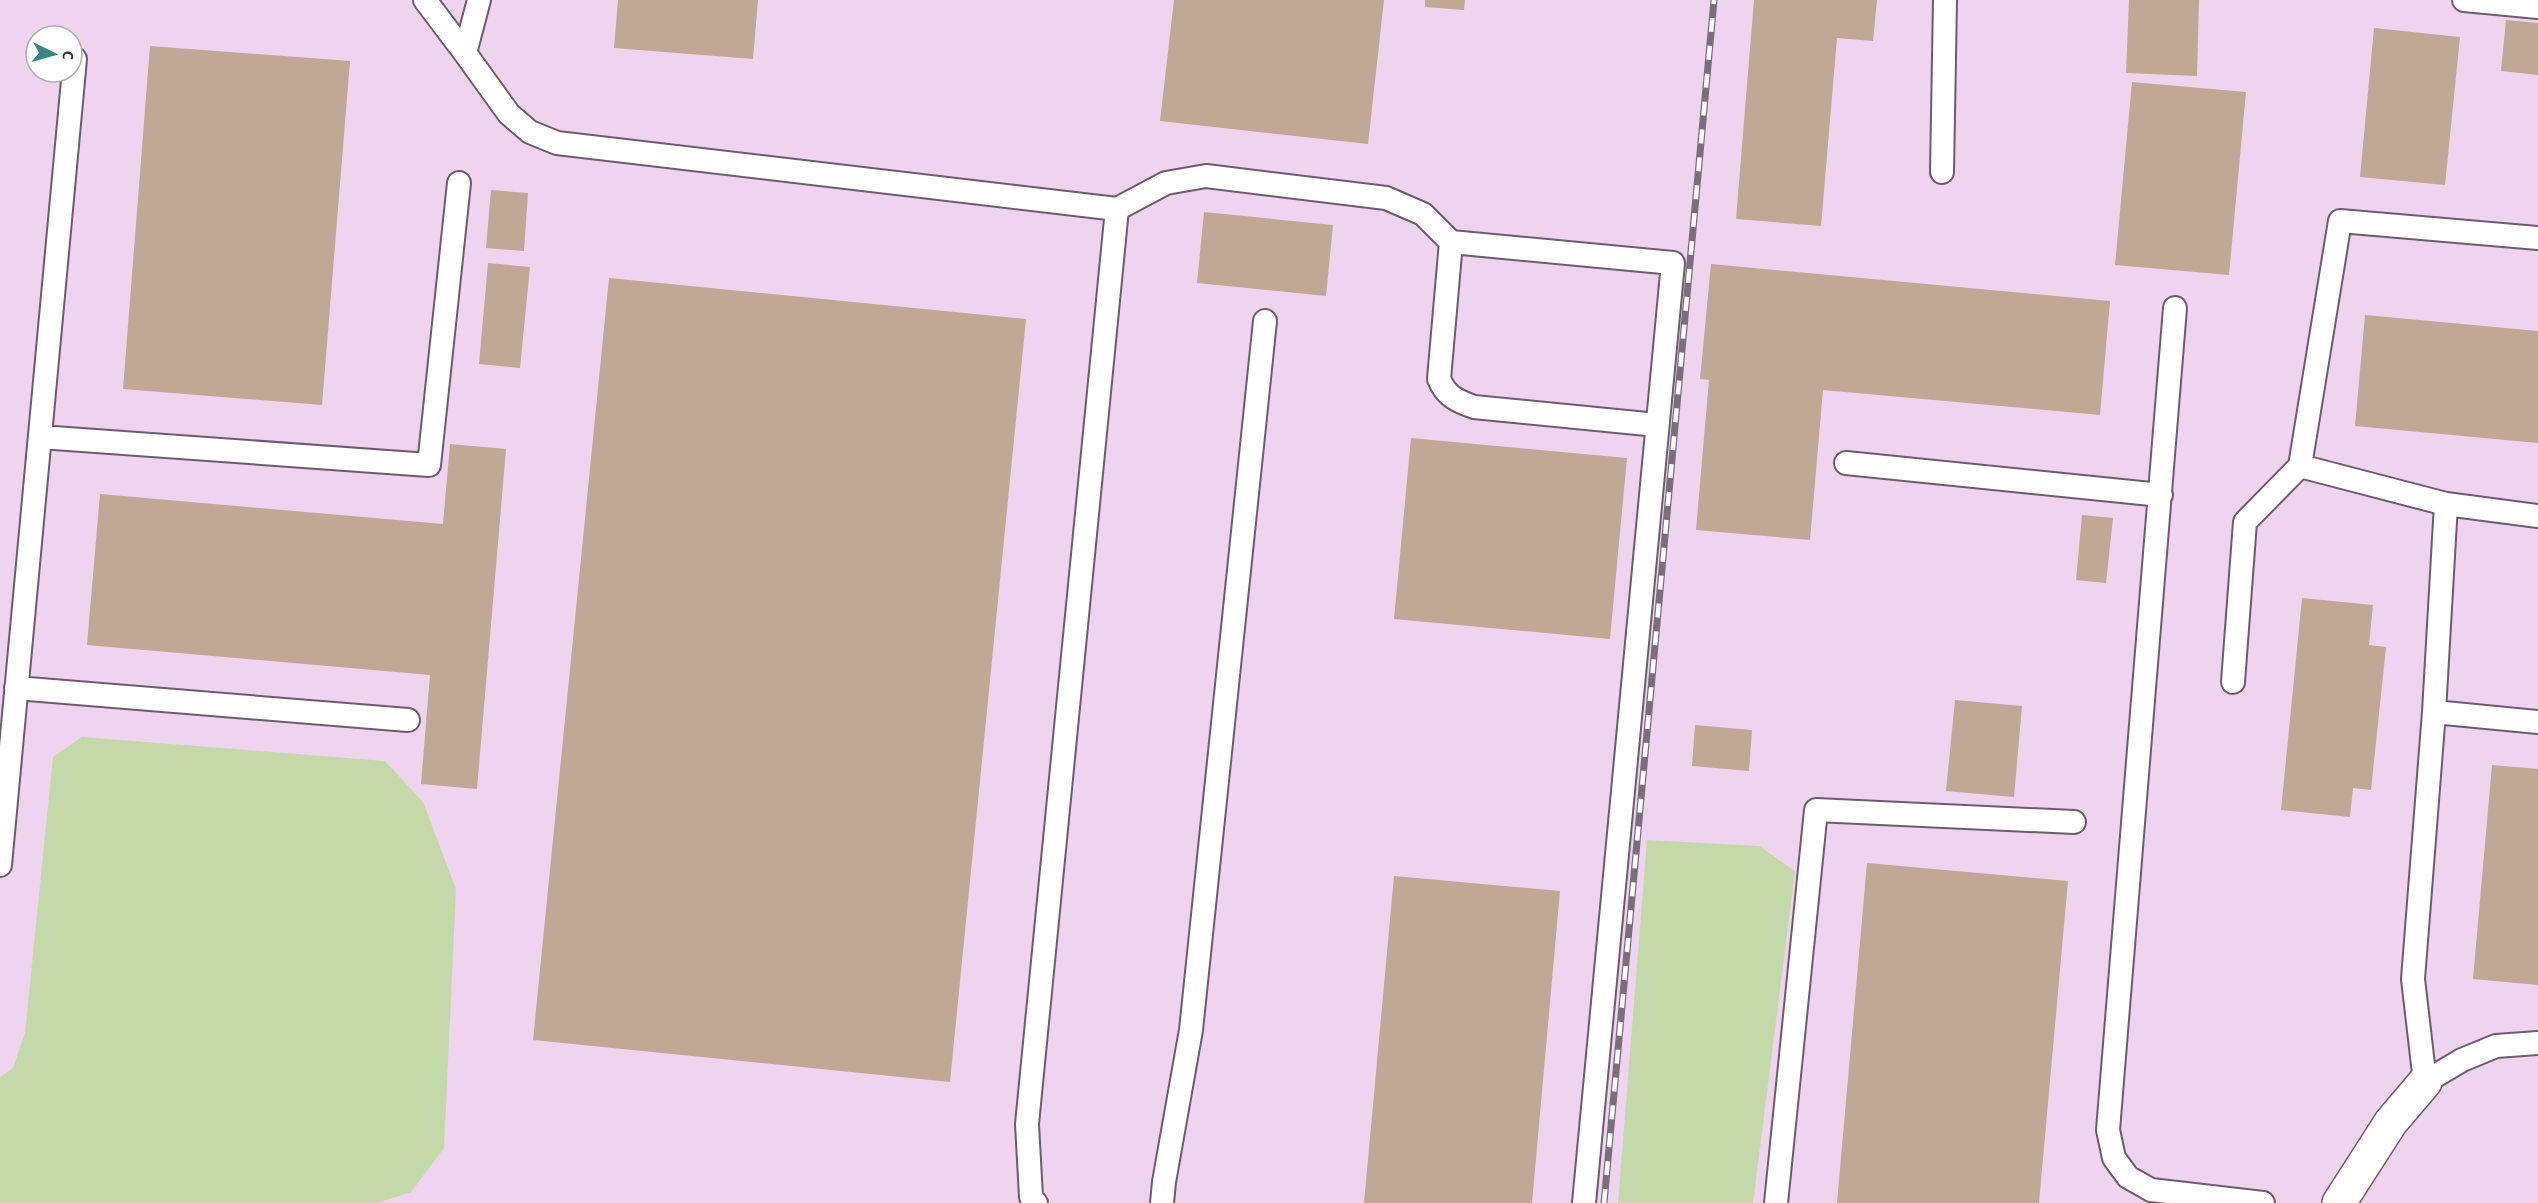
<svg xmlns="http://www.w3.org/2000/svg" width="2538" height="1203" viewBox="0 0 2538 1203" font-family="'Alegreya Sans',sans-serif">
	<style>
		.built { fill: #eed4ee; fill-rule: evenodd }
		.green { fill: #c4d9aa }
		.building { fill: #bfa896 }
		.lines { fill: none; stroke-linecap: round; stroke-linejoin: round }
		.service-casing { stroke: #6d5b6e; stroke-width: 26 }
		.minor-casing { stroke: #6d5b6e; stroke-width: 36 }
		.service { stroke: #fff; stroke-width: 22 }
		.minor { stroke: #fff; stroke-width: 33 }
		.rail-casing { stroke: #7a6e7a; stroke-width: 7 }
		.rail { stroke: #fff; stroke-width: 4.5; stroke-dasharray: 14; stroke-linecap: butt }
	</style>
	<rect width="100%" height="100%" fill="#f8e2f8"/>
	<path class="built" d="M0,0H2538V1203H0ZM36,36H72V72H36Z"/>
	<path class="green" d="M82,737L385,761L423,802L456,889L444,1148L411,1192L377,1203H0V1077L13,1068L25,1033L53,757Z
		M1647,840L1759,846L1795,871L1753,1203H1618Z"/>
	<path class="building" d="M618,0H758L753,59L614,48Z
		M1174,0H1384L1368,144L1160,121Z
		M1425,0H1465L1464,10L1425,7Z
		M1754,0H1877L1873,41L1837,38L1821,226L1736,219Z
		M2129,0H2199L2197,76L2126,73Z
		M2506,20L2538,23V75L2501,71Z
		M2374,28L2460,37L2445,185L2360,177Z
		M150,46L350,61L322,405L123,389Z
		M2132,82L2246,92L2229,275L2115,265Z
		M491,190L528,193L524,251L486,248Z
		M1204,212L1333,225L1326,296L1197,283Z
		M488,263L530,267L520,368L479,364Z
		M1711,264L2110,301L2100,415L1823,390L1810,540L1696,530L1709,380L1700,379Z
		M609,278L1026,319L950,1082L533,1040Z
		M2365,315L2538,331V443L2355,426Z
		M1411,438L1627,458L1610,639L1394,619Z
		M450,444L506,449L477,789L421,784L430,675L87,645L100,494L443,524Z
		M2082,515L2113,518L2106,583L2076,580Z
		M2302,598L2373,605L2369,645L2386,647L2371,790L2353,788L2350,817L2281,810Z
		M1955,700L2022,706L2014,797L1946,791Z
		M1695,725L1752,730L1749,771L1692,766Z
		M2492,765L2538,769V985L2473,979Z
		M1867,863L2068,881L2039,1203H1837Z
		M1394,876L1560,891L1532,1203H1364Z"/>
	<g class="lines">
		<defs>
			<path id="service" d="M425,0L465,53
				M479,0L465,53L509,114L530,132L557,143L1117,209L1027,1124L1031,1197L1036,1203
				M2464,0L2538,7
				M1942,172L1945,0
				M1117,209L1166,183L1206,176L1386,198L1423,214L1451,242L1673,263L1584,1203
				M1451,242L1439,379C1446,396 1457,401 1474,407L1657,425
				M2175,308L2108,1130L2114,1158L2128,1177L2151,1190L2263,1203
				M40,437L429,465L459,183
				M1846,463L2161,495
				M2446,504L2300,466L2340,221L2538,238
				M2538,516L2446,504L2434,712L2413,979L2425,1082L2462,1060L2496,1046L2538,1043
				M2233,682L2245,522L2300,466
				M16,688L408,720
				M2434,712L2538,722
				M0,865L75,59
				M1162,1203L1164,1182L1191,1030L1265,321
				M1776,1203L1816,810L2074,822"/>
			<path id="minor" d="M2339,1203L2391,1122L2425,1082"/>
		</defs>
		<use href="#service" class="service-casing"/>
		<use href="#minor" class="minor-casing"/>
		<use href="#service" class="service"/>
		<use href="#minor" class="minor"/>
		<defs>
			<path id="rail" d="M1604,1203L1714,0"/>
		</defs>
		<use href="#rail" class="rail-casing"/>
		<use href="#rail" class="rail"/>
	</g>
	<g transform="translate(54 54) rotate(95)"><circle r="28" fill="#ffffff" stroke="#b1adb1" stroke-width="1.5"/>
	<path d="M0-4.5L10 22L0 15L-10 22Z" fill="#3b8486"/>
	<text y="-9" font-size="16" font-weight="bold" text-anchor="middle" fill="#3b333b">С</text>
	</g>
</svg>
